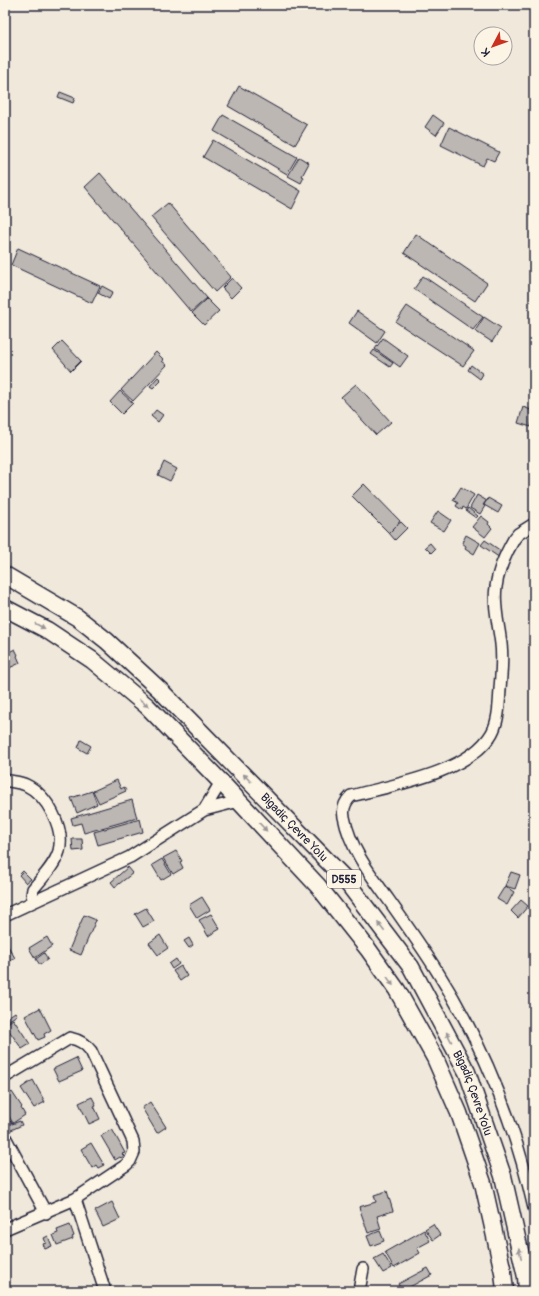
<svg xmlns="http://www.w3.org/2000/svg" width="539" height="1296" viewBox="0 0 539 1296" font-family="Pangolin,sans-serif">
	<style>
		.building { fill: #bcb7b3; stroke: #22223b }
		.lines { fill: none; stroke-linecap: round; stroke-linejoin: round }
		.minor-casing { stroke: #22223b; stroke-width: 14 }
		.highway-casing { stroke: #22223b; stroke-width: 19 }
		.minor { stroke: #fcf5e5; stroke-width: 11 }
		.highway { stroke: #fcf5e5; stroke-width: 16 }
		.oneway { fill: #9a9698 }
		.labels { text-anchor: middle; stroke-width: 3; stroke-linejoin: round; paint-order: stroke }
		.shield { fill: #fcf5e5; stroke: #63616e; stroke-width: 1 }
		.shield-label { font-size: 11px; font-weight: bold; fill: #22223b }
		.street-label { font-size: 12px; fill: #22223b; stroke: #fcf5e5 }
	</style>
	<rect width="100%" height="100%" fill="#efe8db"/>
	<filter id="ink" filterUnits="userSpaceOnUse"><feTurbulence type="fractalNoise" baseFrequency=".025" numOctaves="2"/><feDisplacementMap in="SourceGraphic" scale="8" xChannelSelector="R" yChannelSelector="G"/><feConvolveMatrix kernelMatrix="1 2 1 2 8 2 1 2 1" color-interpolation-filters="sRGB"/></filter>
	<g filter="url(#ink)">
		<path class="building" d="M239,86L307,125L295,145L228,106Z
			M60,92L75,98L73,103L58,97Z
			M223,115L297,157L287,174L214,131Z
			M433,115L444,123L436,135L425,127Z
			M449,127L499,152L494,161L487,158L483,166L441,145Z
			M213,140L301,191L292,209L203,157Z
			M299,157L309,163L302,176L304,177L301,183L288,176Z
			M100,173L207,298L191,312L85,187Z
			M168,203L231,277L215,292L151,217Z
			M416,234L487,283L475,301L404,253Z
			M18,248L100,286L92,303L11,265Z
			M423,276L483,317L473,330L414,289Z
			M232,278L241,288L231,298L222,288Z
			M102,286L113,292L109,299L98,293Z
			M207,299L219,311L204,325L192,313Z
			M407,306L474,351L463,366L396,322Z
			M357,311L385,331L377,343L349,323Z
			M484,317L501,328L492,342L475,331Z
			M383,338L408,356L400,367L375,349Z
			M62,341L81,361L71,371L53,350Z
			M374,350L393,363L390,367L371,354Z
			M156,352L164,360L162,361L167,365L133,401L121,390Z
			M471,365L483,374L480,379L468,370Z
			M158,377L161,380L153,388L150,386Z
			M356,384L391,422L376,435L341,397Z
			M120,391L133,403L122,414L110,402Z
			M523,407L534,411V418L531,427L518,423Z
			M156,410L163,415L158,422L151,416Z
			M164,462L177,469L170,481L158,475Z
			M364,484L400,521L397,525L401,522L407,528L395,540L389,533L396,526L389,533L352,496Z
			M461,487L474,495L466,509L463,507L462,510L456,506L458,503L453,500Z
			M477,495L487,501L488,498L502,506L498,513L484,505L486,501L483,505L485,506L480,514L470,508Z
			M468,508L478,516L476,518L466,511Z
			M438,511L451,520L444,531L430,523Z
			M481,516L489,522L488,524L492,528L485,537L472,527Z
			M466,535L480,543L474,554L465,548L466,546L462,543Z
			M485,540L504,553L500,558L481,545Z
			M430,543L435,549L431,553L425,547Z
			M15,649L18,655L17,656L20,663L5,670V654Z
			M81,740L91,746L87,753L78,748Z
			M117,780L121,789L124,787L126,791L99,803L93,791Z
			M92,791L97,804L77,813L71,798Z
			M132,800L137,818L84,833L81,823L73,825L71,818Z
			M140,819L143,832L98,845L94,832Z
			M72,839H82L83,850L73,851Z
			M176,851L182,861L180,862L183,868L173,874L163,858Z
			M162,859L171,874L161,880L152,865Z
			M128,867L133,873L115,887L111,882Z
			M23,871L31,879L26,883L19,875Z
			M511,872L520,875L515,889L505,886Z
			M505,886L514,892L507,905L497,899Z
			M202,897L210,910L197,918L189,905Z
			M521,900L528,906L518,918L511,911Z
			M146,908L154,921L143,927L135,914Z
			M211,914L220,929L208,936L199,920Z
			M84,915L96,920L81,955L69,950Z
			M160,935L168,948L158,955L149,943Z
			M47,937L52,946L35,958L29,948Z
			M189,938L193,945L189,948L184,941Z
			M5,941L15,958L7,963L5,960Z
			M44,953L48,959L40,965L36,959Z
			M176,959L179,964L172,969L169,964Z
			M181,966L187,976L180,981L173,971Z
			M40,1008L51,1030L44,1034L45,1037L38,1040L25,1016Z
			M15,1012L17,1015L5,1023V1019Z
			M13,1019L30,1044L22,1049L5,1025Z
			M76,1058L82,1071L59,1081L53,1069Z
			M33,1080L45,1102L34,1108L21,1088Z
			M12,1092L22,1107L21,1108L25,1115L13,1123L5,1110V1097Z
			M92,1097L96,1105L94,1106L100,1119L89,1124L79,1103Z
			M150,1102L166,1127L157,1133L142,1108Z
			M11,1121L12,1124L20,1121L22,1125L9,1131L6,1124Z
			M112,1129L125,1153L122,1154L124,1156L121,1158L120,1157L115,1160L101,1136Z
			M91,1143L104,1165L98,1168L96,1165L92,1168L81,1149Z
			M387,1191L393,1211L377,1216L381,1229L368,1233L359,1207L376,1202L374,1195Z
			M112,1202L120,1219L103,1227L95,1211Z
			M433,1224L440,1235L433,1240L425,1229Z
			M70,1225L74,1236L72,1237L73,1239L57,1245L53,1235L58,1233L57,1230Z
			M424,1230L430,1241L417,1248L420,1253L394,1268L385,1252Z
			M380,1231L384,1241L371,1246L367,1236Z
			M48,1236L52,1246L45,1249L43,1244L46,1243L44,1238Z
			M383,1254L392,1268L383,1273L374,1259Z
			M428,1268L432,1275L402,1291L398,1284Z"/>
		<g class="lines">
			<defs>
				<path id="minor" d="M534,524L518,534L514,539C506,553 498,571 496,587C493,605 499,626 501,644C503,659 501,674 500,689C499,704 499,720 492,733C469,773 393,785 351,796C345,802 342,808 344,817C350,848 370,874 388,899C405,923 422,947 437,971C483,1044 515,1124 534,1208
					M5,780C12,782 20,782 26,785C47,795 65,828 59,851C55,865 42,878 33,889L32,895L34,901
					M204,810L239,801
					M5,915L130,857L204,810L221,782
					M5,1077L70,1038C79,1040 85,1043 91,1051L133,1141L134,1152L130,1161L126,1165L75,1199L5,1229
					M5,1137L46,1213
					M75,1199L105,1291
					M359,1291L363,1269"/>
				<g id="highway">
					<path id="s1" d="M5,575L78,618L107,641L160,690L343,877L411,967L467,1072L503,1176L526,1277L527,1291"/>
					<path d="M5,608L47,630L92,660L147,706L221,782L318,886L368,949L397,990L435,1058L459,1113L483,1183L503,1272L505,1291"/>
				</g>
			</defs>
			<use href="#minor" class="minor-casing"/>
			<use href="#highway" class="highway-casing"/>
			<use href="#minor" class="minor"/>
			<use href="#highway" class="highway"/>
		</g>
		<defs><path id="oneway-solid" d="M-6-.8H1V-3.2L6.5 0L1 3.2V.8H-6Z"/></defs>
		<g class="oneway">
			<use href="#oneway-solid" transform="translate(40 626) rotate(28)"/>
			<use href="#oneway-solid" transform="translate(144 703) rotate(41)"/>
			<use href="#oneway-solid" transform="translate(247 778) rotate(-134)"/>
			<use href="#oneway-solid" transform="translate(263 827) rotate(47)"/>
			<use href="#oneway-solid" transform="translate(381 927) rotate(-127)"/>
			<use href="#oneway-solid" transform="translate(390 981) rotate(55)"/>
			<use href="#oneway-solid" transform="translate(449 1037) rotate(-118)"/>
			<use href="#oneway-solid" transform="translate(520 1253) rotate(-103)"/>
		</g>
	</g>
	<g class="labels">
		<rect class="shield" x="327" y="870" width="34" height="18" rx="3"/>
		<g class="shield-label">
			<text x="344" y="883">D555</text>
		</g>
		<g class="street-label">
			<text dy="4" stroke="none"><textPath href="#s1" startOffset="386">Bigadiç Çevre Yolu</textPath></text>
			<text dy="4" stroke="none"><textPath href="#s1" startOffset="709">Bigadiç Çevre Yolu</textPath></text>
		</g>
	</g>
	<rect width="539" height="1296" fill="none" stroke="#fcf5e5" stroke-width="20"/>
	<rect x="10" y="10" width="519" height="1276" fill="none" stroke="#22223b" stroke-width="1.5" filter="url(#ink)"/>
	<g transform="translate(493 46) rotate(229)"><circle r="19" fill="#fcf5e5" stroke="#a5a1a1"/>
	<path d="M0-3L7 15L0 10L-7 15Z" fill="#c8321e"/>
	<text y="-6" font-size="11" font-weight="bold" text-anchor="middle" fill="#22223b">K</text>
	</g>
</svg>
